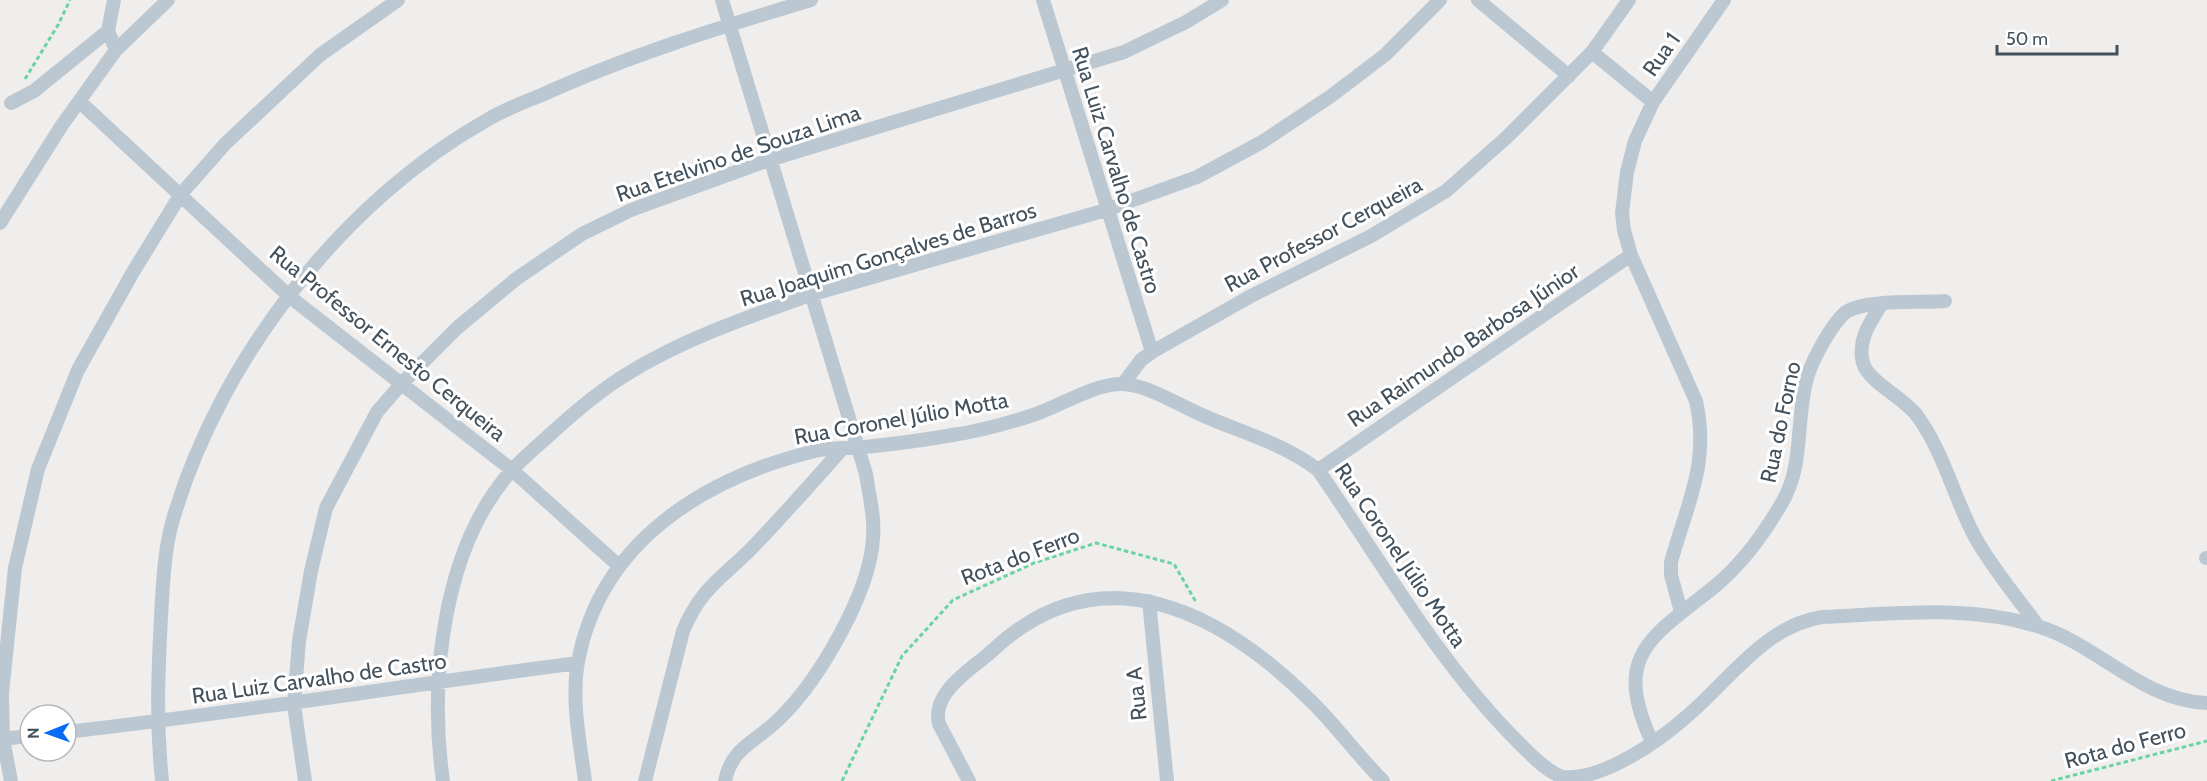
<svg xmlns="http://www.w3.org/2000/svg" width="2207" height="781" viewBox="0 0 2207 781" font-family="Cabin,sans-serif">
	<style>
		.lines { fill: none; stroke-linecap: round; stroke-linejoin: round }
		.path { stroke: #6ad4a0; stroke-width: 3; stroke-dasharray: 4.5 3; stroke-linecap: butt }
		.minor { stroke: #bcc8d1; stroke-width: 14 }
		.labels { text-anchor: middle; stroke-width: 6; stroke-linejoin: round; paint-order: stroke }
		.street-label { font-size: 22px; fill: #43515c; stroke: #fff }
	</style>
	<rect width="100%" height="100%" fill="#f0eded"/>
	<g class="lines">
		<path class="path" d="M25,79L58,25L70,0
			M842,781L902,656L953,600L1034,563L1096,543L1174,564L1196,602
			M2051,781L2207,741"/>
		<path class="minor" d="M114,0L108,31L116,50
			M722,0L866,474C869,496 875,516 873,538C870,593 819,680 780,718C757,742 732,746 725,781
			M1043,0L1152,352
			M1478,0L1569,76
			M1592,52L1653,102L1635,141L1627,172L1622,213L1624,230L1631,255L1696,401C1710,463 1687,504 1671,562V575L1681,612
			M80,102L290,297L512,470L619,566
			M1653,102L1724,0
			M11,103L34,91L108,31
			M0,223L62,125L116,50L168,0
			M1881,305C1870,323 1857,340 1863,363C1869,383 1905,398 1918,417C1944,453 1954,498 1975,537C1992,568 2017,597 2038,626
			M1123,384L1141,360L1152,352L1251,296L1371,236L1446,191L1507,137L1592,52L1629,0
			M1318,470L1631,255
			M2206,558H2207
			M1149,601L1167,781
			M66,732C237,713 407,685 578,663
			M0,739L30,736
			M1652,742C1611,654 1652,637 1714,587C1741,565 1763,535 1780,506C1805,467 1795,421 1807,378C1811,364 1817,353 1824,341C1830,331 1837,319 1846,312C1865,299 1921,303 1945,301
			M11,781L3,739L2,693L15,568L38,469L78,370L133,272L181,194L225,144L320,55L398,0
			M162,781C156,723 158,674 161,617C163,584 164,548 174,516C221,358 343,201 487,120C505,109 525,102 544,94C630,55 721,27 811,0
			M305,781L294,705L299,641L311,571L326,508L377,412L403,382L457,328L516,279L582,234L631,210L769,160L1124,52L1186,22L1222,0
			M443,781C429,682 442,548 512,470C525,456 541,443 555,430C577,410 601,390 627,374C683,339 748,317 810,295L1106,210L1197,177L1262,142L1331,96L1385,55L1440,0
			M585,781C580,743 571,700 578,662C600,542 704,478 815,451C831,447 848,449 865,447C894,444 924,440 953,435C979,431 1005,424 1030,416C1057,408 1096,382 1124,384C1150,386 1178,405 1202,415C1242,433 1283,443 1318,470C1383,563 1438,663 1520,744C1530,754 1548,773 1563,777C1601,781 1658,742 1686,717C1729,681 1764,626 1822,617C1894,614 1967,604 2037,626C2098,644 2140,700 2207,703
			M645,781L683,631C700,590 719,580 749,551C781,518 812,483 842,449
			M969,781L939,724C931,692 971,670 992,651C1101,548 1222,612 1313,703C1338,728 1358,756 1383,781"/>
	</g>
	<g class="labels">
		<g class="street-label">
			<text transform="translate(1661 54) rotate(-55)" y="8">Rua 1</text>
			<text transform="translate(738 153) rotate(-19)" y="8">Rua Etelvino de Souza Lima</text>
			<text transform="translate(1117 170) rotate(73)" y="8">Rua Luiz Carvalho de Castro</text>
			<text transform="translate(1323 234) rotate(-28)" y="8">Rua Professor Cerqueira</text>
			<text transform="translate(888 254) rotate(-17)" y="8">Rua Joaquim Gonçalves de Barros</text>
			<text transform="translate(388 343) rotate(39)" y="8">Rua Professor Ernesto Cerqueira</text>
			<text transform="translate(1463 345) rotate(-34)" y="8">Rua Raimundo Barbosa Júnior</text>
			<text transform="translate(901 418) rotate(-10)" y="8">Rua Coronel Júlio Motta</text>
			<text transform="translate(1780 422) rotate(-78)" y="8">Rua do Forno</text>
			<text transform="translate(1401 555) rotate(56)" y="8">Rua Coronel Júlio Motta</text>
			<text transform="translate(1020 556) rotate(-21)" y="8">Rota do Ferro</text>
			<text transform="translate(319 678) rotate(-8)" y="8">Rua Luiz Carvalho de Castro</text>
			<text transform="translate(1136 694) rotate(-96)" y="8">Rua A</text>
			<text transform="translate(2125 745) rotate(-15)" y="8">Rota do Ferro</text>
		</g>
	</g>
	<g transform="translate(48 733) rotate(269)"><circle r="28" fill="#ffffff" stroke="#b4b9be" stroke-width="1.5"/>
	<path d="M0-4.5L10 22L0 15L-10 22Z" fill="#066cf1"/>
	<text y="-9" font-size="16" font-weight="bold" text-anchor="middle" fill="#43515c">N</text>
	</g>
	<path d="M1997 45v9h120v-9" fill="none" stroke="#43515c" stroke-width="3"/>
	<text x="2006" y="45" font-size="18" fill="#43515c" stroke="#ffffff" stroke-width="4.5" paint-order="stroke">50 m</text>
</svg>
